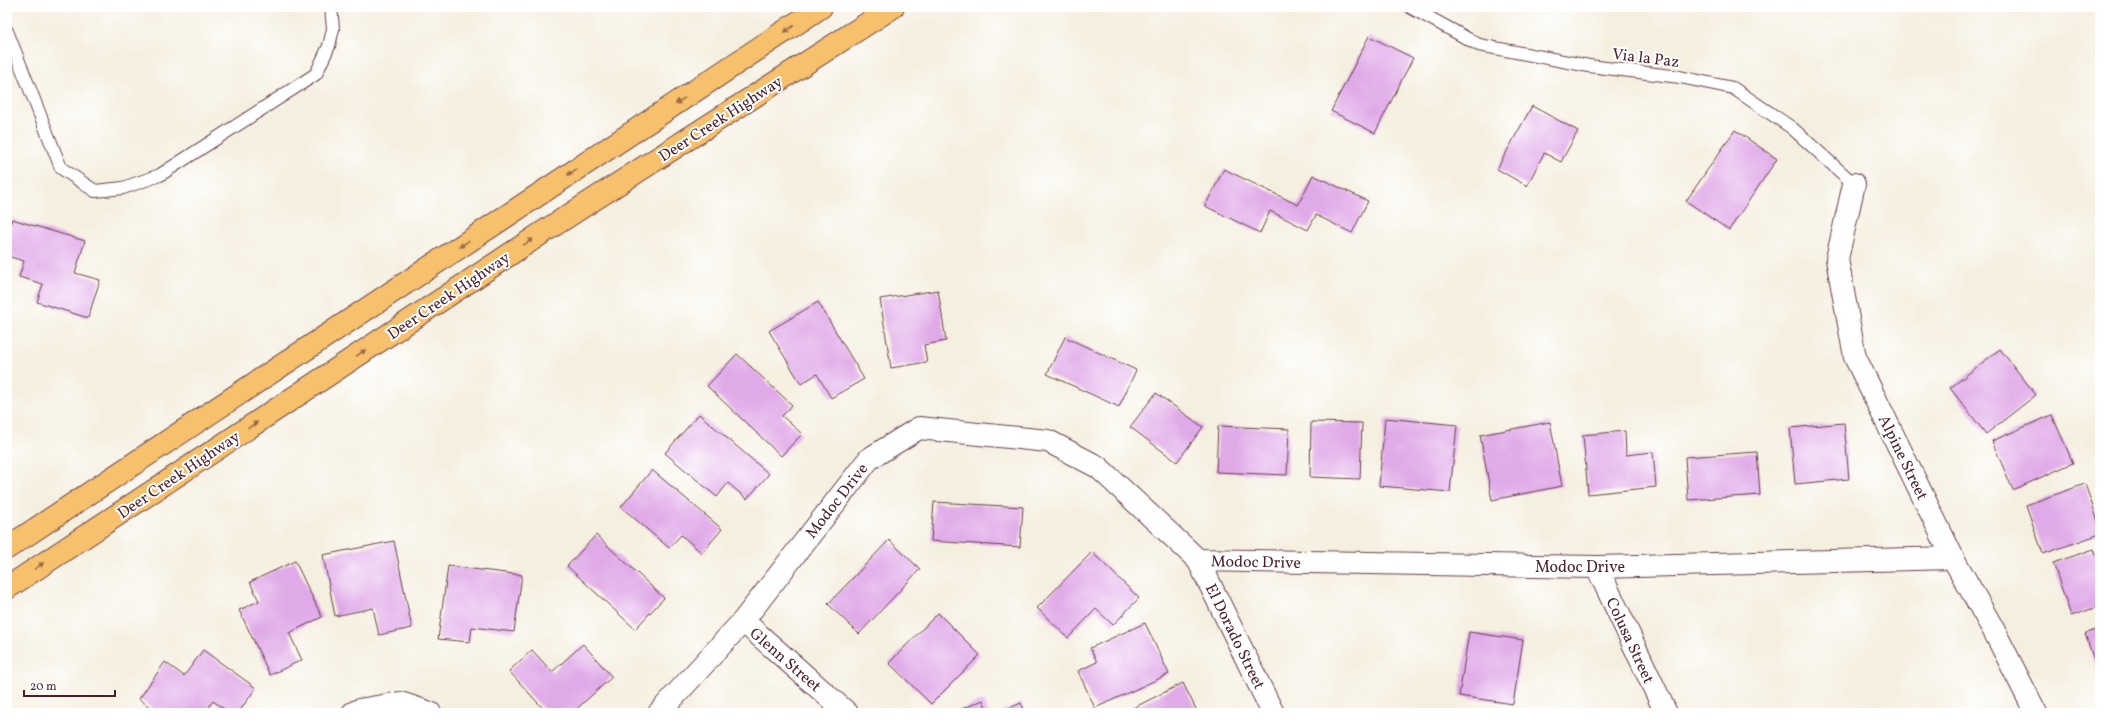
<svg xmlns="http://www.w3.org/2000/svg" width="2107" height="720" viewBox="0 0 2107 720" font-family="Vollkorn,serif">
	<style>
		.building { fill: #e0a9e8 }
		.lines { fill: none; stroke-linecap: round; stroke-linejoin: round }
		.service-casing { stroke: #643e46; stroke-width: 14 }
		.minor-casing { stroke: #643e46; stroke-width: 24 }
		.primary-casing { stroke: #643e46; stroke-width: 24 }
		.service { stroke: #fff; stroke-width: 12 }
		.minor { stroke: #fff; stroke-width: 22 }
		.primary { stroke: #f7c06c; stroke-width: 22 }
		.oneway { fill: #986748 }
		.labels { text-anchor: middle; stroke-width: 4; stroke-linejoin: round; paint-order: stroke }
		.street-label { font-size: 16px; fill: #4a1f2b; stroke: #fff }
	</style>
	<rect width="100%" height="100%" fill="#fff"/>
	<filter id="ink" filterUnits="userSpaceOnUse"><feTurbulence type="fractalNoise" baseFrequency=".025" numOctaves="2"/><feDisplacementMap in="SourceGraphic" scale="8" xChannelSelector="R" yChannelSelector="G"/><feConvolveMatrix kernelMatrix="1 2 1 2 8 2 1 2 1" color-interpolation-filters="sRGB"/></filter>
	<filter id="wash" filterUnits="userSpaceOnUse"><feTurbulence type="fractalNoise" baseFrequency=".012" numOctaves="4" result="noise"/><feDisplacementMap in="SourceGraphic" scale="16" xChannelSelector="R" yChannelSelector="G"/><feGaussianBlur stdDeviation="0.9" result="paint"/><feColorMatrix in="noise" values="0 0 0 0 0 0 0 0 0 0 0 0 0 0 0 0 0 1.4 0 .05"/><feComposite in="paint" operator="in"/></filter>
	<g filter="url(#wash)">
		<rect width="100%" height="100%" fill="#f5efdf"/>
		<g id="blocks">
			<path class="building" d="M1369,36L1413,58L1375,133L1331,111Z
				M1532,106L1578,131L1561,162L1544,153L1527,186L1497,169Z
				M1735,130L1777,159L1729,230L1686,201Z
				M1224,169L1298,205L1313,175L1368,201L1352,233L1316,215L1308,230L1270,211L1260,233L1205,206Z
				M7,170L12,183L7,185Z
				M12,219L85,241L75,273L100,280L88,318L37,302L43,284L19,277L24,261L7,256V235Z
				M938,290L946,341L924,345L927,362L891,368L880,299Z
				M818,302L864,379L831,398L817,374L801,384L769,331Z
				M1065,337L1136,370L1119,407L1047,374Z
				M2000,349L2036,395L1986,434L1950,388Z
				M737,354L792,405L782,416L802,434L781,456L707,386Z
				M1156,393L1203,427L1177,462L1130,427Z
				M699,414L769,474L747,499L728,483L717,497L665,453Z
				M2052,415L2073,463L2013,490L1992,441Z
				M1385,418L1457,425L1450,492L1379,486Z
				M1311,422L1362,423L1360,479L1310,477Z
				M1550,422L1562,486L1492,500L1480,435Z
				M1844,423L1849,479L1795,484L1790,428Z
				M1218,426L1289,429L1287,475L1216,472Z
				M1625,431L1626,455L1653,452L1656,487L1588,494L1583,435Z
				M1757,452L1760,495L1688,500L1685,457Z
				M652,470L722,529L702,553L681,535L669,548L621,507Z
				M2085,484L2100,527V534L2043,554L2026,505Z
				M934,502L1023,507L1020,547L931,541Z
				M596,535L664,598L635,629L567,566Z
				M889,540L920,569L859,634L828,604Z
				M394,541L412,628L379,635L373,608L335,616L323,555Z
				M2094,549L2098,560L2100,559V606L2071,616L2053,563Z
				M1092,552L1139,598L1113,625L1096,609L1068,638L1037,608Z
				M295,561L322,617L289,633L302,660L270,675L239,610L259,601L250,582Z
				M448,566L522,575L514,632L472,627L470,642L438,639Z
				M938,613L980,655L931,704L889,663Z
				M1145,623L1169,674L1095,708L1078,671L1097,662L1090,648Z
				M2100,628V677L2085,634Z
				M1469,632L1523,640L1513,704L1459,696Z
				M583,644L612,677L572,713H547L509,671L532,650L552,672Z
				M203,650L256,688L238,713H230L213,701L205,713H158L139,699L165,662L184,676Z
				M1183,683L1198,713H1123Z
				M983,700L988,713H953Z
				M1021,703L1026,713H998Z"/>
		</g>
	</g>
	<g filter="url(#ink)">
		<use href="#blocks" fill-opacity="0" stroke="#643e46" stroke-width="1"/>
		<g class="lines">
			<defs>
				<path id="service" d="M1410,7L1479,45L1589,66L1680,77L1733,88L1792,128L1854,184
					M7,31L61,168L95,191L123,188L160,175L316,74L329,46L333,29L331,7"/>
				<path id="minor" d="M1854,184L1837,259L1855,357L1953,558L1993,629L2036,713
					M1198,560L1273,713
					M1597,567L1666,713
					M743,621L847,713
					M353,713L359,710L400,703L430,713
					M659,713L743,621L869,459L919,428L1048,441L1098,467L1198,560L1597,567L1953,558"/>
				<path id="primary" d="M7,548L821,7
					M7,588L548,229L893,7"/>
			</defs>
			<use href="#service" class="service-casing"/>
			<use href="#minor" class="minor-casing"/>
			<use href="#primary" class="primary-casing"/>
			<use href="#service" class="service"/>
			<use href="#minor" class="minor"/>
			<use href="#primary" class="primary"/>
		</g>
		<defs><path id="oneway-solid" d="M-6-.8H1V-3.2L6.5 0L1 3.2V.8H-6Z"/></defs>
		<g class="oneway">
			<use href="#oneway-solid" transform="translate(789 29) rotate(146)"/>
			<use href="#oneway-solid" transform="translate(680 101) rotate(146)"/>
			<use href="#oneway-solid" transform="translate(572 172) rotate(146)"/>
			<use href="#oneway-solid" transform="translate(528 242) rotate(-34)"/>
			<use href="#oneway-solid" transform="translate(464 244) rotate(146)"/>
			<use href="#oneway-solid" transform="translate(361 353) rotate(-34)"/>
			<use href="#oneway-solid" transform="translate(253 425) rotate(-34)"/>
			<use href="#oneway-solid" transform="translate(39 566) rotate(-34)"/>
		</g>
	</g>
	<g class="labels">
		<g class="street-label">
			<text transform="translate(1646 57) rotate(7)" y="6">Via la Paz</text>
			<text transform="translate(720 118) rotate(-33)" y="6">Deer Creek Highway</text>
			<text transform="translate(448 295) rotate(-34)" y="6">Deer Creek Highway</text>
			<text transform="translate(1904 457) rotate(64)" y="6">Alpine Street</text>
			<text transform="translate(178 474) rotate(-34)" y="6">Deer Creek Highway</text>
			<text transform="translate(836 500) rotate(-52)" y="6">Modoc Drive</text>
			<text transform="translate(1256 561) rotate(1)" y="6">Modoc Drive</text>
			<text x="1580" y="572">Modoc Drive</text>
			<text transform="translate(1236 636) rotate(64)" y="6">El Dorado Street</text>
			<text transform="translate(1631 640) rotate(65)" y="6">Colusa Street</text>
			<text transform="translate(786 659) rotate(41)" y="6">Glenn Street</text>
		</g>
	</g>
	<rect width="2107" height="720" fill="none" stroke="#fff" stroke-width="24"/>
	<path d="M24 690v6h91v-6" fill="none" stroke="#4a1f2b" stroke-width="2"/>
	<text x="30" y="690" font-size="12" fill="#4a1f2b" stroke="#ffffff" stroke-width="3" paint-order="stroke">20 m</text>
</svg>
